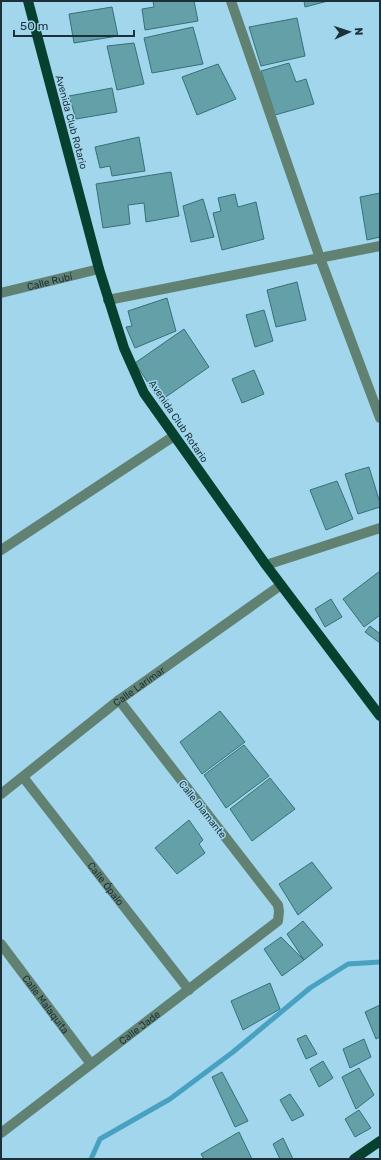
<svg xmlns="http://www.w3.org/2000/svg" width="381" height="1160" viewBox="0 0 381 1160" font-family="Rubik,sans-serif">
	<style>
		.lines { fill: none; stroke-linecap: round; stroke-linejoin: round }
		.stream { stroke: #49a1c2; stroke-width: 5 }
		.building { fill: #64a0a7; stroke: #367179 }
		.minor { stroke: #618273; stroke-width: 10 }
		.major { stroke: #06412f; stroke-width: 10 }
		.labels { text-anchor: middle; stroke-width: 3; stroke-linejoin: round; paint-order: stroke }
		.street-label { font-size: 10px; fill: #1b3039; stroke: #a1d6ec }
	</style>
	<rect width="100%" height="100%" fill="#a1d6ec"/>
	<g class="lines">
		<path class="stream" d="M91,1159L100,1139L170,1099L233,1052L310,988L348,964L380,962"/>
	</g>
	<path class="building" d="M153,1H194L198,21L145,30L142,9L154,7Z
		M304,1H328L305,7Z
		M112,7L118,36L74,43L69,14Z
		M297,18L305,56L261,66L249,27Z
		M193,27L203,64L152,73L144,38Z
		M134,43L144,84L117,90L107,46Z
		M289,63L296,82L306,79L314,104L275,115L261,71Z
		M218,64L236,99L197,115L182,77Z
		M112,88L117,112L76,119L69,96Z
		M139,137L145,171L112,176L110,166L100,168L95,147Z
		M171,172L179,216L146,222L144,203L128,205L130,224L103,228L96,184Z
		M380,193V237L367,240L360,197Z
		M235,194L238,207L256,202L264,239L222,250L213,213L221,211L218,198Z
		M203,199L214,237L191,242L183,206Z
		M297,282L306,320L276,327L267,290Z
		M167,298L176,331L135,348L126,327L132,326L128,311Z
		M264,310L273,341L255,347L246,315Z
		M184,329L209,367L160,401L135,363Z
		M254,370L264,394L242,403L232,379Z
		M369,467L380,503V507L358,514L345,474Z
		M337,481L353,519L326,530L310,490Z
		M380,571V615L364,627L343,599Z
		M331,599L342,617L325,627L315,609Z
		M370,626L380,634V643L365,632Z
		M220,711L245,742L202,774L180,742Z
		M244,745L269,776L226,808L204,775Z
		M270,778L295,809L252,841L230,809Z
		M189,820L203,840L199,844L205,853L177,874L155,848Z
		M312,862L332,888L298,915L279,884Z
		M303,921L323,945L304,960L287,934Z
		M281,937L304,960L282,976L264,949Z
		M270,983L280,1009L243,1030L231,1001Z
		M380,1005V1037L376,1039L365,1012Z
		M306,1035L317,1054L306,1059L297,1039Z
		M364,1039L371,1057L350,1068L343,1049Z
		M323,1061L333,1078L319,1087L310,1069Z
		M359,1068L374,1095L356,1109L342,1077Z
		M222,1072L248,1121L235,1127L212,1077Z
		M290,1094L304,1115L292,1121L280,1100Z
		M359,1110L371,1128L355,1137L345,1119Z
		M239,1132L252,1159H204L201,1154Z
		M283,1138L293,1159H280L273,1144Z"/>
	<g class="lines">
		<g class="minor">
			<path d="M231,1L320,258L380,418"/>
			<path id="s1" d="M1,293L99,269"/>
			<path d="M108,300L380,246"/>
			<path d="M1,550L174,436"/>
			<path d="M266,565L380,528"/>
			<path id="s2" d="M23,777L189,990"/>
			<path id="s3" d="M1,794L119,700L281,585"/>
			<path id="s4" d="M1,944L91,1064"/>
			<path id="s5" d="M1,1133L278,921L279,911L278,905L119,700"/>
		</g>
		<path class="major" d="M28,1L99,269L124,348L144,393L266,565L380,716
			M354,1159L380,1141"/>
	</g>
	<g class="labels">
		<g class="street-label">
			<text transform="translate(72 122) rotate(75)" y="4">Avenida Club Rotario</text>
			<text dy="4" stroke="none"><textPath href="#s1" startOffset="50">Calle Rubí</textPath></text>
			<text transform="translate(179 421) rotate(56)" y="4">Avenida Club Rotario</text>
			<text dy="4" stroke="none"><textPath href="#s3" startOffset="175">Calle Larimar</textPath></text>
			<text transform="translate(203 809) rotate(52)" y="4">Calle Diamante</text>
			<text dy="4" stroke="none"><textPath href="#s2" startOffset="135">Calle Ópalo</textPath></text>
			<text dy="4" stroke="none"><textPath href="#s4" startOffset="75">Calle Malaquita</textPath></text>
			<text dy="4" stroke="none"><textPath href="#s5" startOffset="174">Calle Jade</textPath></text>
		</g>
	</g>
	<rect width="381" height="1160" fill="none" stroke="#1b3039" stroke-width="4"/>
	<g transform="translate(349 32) rotate(87)" stroke="#a1d6ec" stroke-width="3" paint-order="stroke">
	<path d="M0-3L7 15L0 10L-7 15Z" fill="#1b3039"/>
	<text y="-6" font-size="11" font-weight="bold" text-anchor="middle" fill="#1b3039">N</text>
	</g>
	<path d="M14 30v6h120v-6" fill="none" stroke="#1b3039" stroke-width="2"/>
	<text x="20" y="30" font-size="12" fill="#1b3039" stroke="#a1d6ec" stroke-width="3" paint-order="stroke">50 m</text>
</svg>
